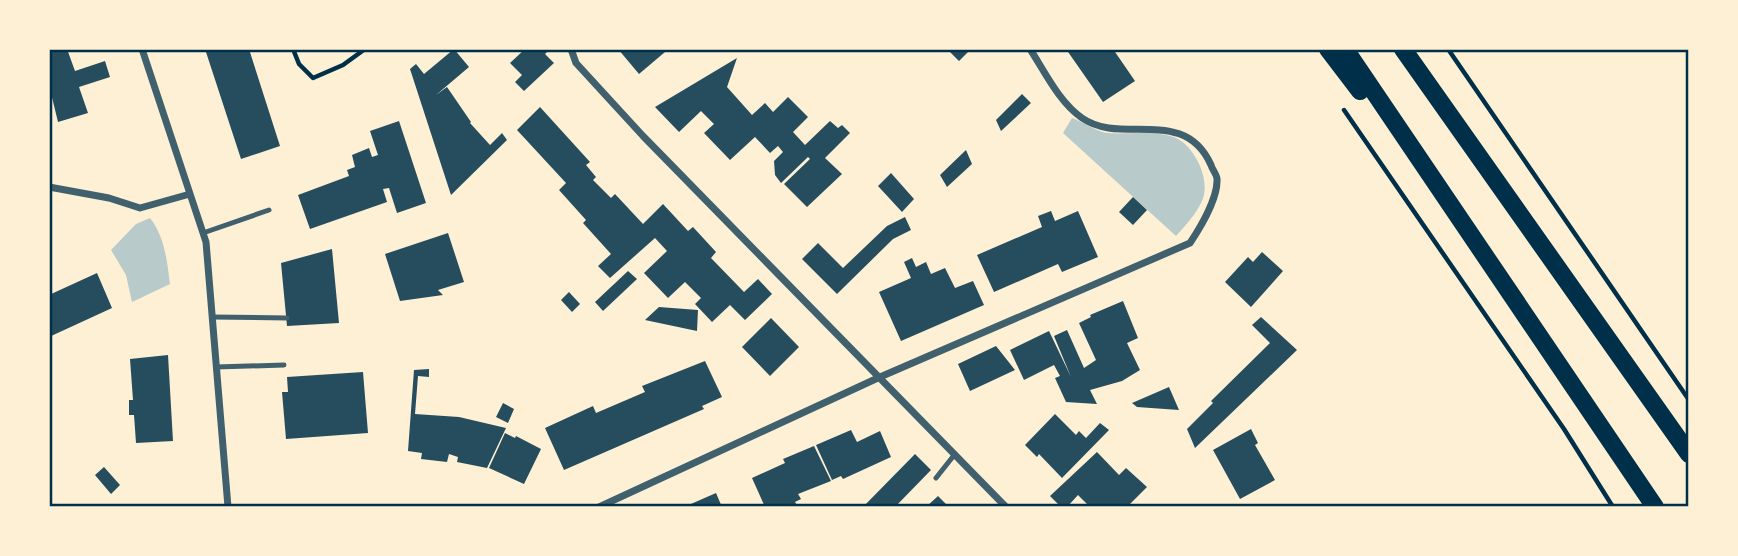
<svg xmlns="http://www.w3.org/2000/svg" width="1738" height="556" viewBox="0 0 1738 556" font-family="'Golos Text',sans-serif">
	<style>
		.green { fill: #b9caca }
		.building { fill: #264d5e }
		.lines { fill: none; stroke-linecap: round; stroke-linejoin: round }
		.path { stroke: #003049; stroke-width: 4.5 }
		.service { stroke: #3f606c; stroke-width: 5 }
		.minor { stroke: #3f606c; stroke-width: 7 }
		.primary { stroke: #003049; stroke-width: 18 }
		.neatline { fill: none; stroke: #003049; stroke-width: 2.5 }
	</style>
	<rect width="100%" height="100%" fill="#fdf0d5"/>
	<path class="green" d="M1072,118C1083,122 1096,131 1107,133C1127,135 1159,129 1178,139C1196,149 1211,181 1202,201C1196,214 1186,225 1176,236L1063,133Z
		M150,218C165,237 167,261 170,284L132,302L126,275L111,250L136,224Z"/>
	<path class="building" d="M49,49H67L75,71L105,61L110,77L79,87L88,113L58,122L49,85Z
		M205,49H249L280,146L241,159Z
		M454,49L469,67L436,95L447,87L471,122L470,123L490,145L502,133L507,140L451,195L410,69L416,64L424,74Z
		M525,49H550L545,54L554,63L524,91L515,82L522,75L510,63Z
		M618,49H662L665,52L639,74Z
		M947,49H971L959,61Z
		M1066,49H1113L1135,81L1103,102Z
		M737,58L727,87L752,115L765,103L773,112L788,97L808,117L793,132L805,145L830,121L838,128L842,125L850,133L825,158L842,174L807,207L784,184L810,159L808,157L781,183L775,175L774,161L783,152L778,146L770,153L755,137L730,160L704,133L714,124L701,111L679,132L655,107Z
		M1022,94L1031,103L1001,131L996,120Z
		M540,107L590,162L586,165L596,177L593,180L611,198L615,194L643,224L663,204L688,231L693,227L716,252L711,258L744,292L758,279L772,294L745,320L730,305L712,322L695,304L701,298L685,282L668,298L644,273L667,251L655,238L610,278L598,266L611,254L583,223L586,220L559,190L566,183L517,130Z
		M399,121L426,203L397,213L389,188L383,189L387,202L310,229L298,195L349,176L347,170L355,167L352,155L369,148L372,157L378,155L370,131Z
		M966,150L972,164L947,187L940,175Z
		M891,173L914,199L902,212L878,186Z
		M1133,197L1147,210L1133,225L1119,212Z
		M1051,211L1055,221L1078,211L1098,257L1062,272L1058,264L994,292L977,255L1042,227L1038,216Z
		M905,217L911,230L893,239L837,294L802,259L818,243L843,268L887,226Z
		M448,233L464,282L438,290L443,295L400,301L385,254Z
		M332,249L339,323L287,326L281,263Z
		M1262,252L1283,271L1251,307L1225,282L1248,257L1253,262Z
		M912,258L916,267L926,262L931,274L945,268L955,288L973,281L984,305L901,341L879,292L911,278L904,262Z
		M628,271L637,279L603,311L595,302Z
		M97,273L112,308L49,337V295Z
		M569,292L580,304L572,312L561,300Z
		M1123,301L1138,338L1127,343L1140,370L1122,381L1090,390L1097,404L1066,402L1055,378L1060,376L1054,365L1024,380L1010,350L1049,331L1071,377L1054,336L1067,330L1084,368L1096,360L1079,323L1091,317L1090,315Z
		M659,307L698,310L697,331L645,320Z
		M1261,317L1297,350L1195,448L1187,429L1213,403L1211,401L1270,343L1252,325Z
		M771,318L799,347L770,376L742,347Z
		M996,346L1015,370L970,391L958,364Z
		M168,355L173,441L136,443L134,415H129V400H133L130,359Z
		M705,361L722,397L702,406L704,409L564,470L545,428L593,406L596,413L645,392L642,386Z
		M429,369V377L418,376L415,414L459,417L506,428L487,468L457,462L458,457L449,454L447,462L421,459L422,453L408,451L414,370Z
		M363,372L368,433L286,439L282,392H288L287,377Z
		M1169,387L1179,410L1137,407L1132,403Z
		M503,403L514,409L508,423L496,417Z
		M1055,414L1076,435L1079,431L1086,438L1100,423L1109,430L1062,478L1039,454L1037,457L1025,445Z
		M1251,429L1258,443L1255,445L1275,480L1240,499L1213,450Z
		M851,430L857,442L880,431L891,457L843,479L841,476L832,480L816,445Z
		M505,433L515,438L516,436L541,449L524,484L489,468Z
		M814,446L831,481L798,494L801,499L795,502L798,507H765L752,478L785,463L783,459Z
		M1097,452L1119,475L1126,468L1147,487L1127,507H1086L1088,505L1078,495L1067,507H1061L1050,496Z
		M915,454L931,470L895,507H863Z
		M104,467L120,485L111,494L95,475Z
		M716,493L722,507H684Z
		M938,496L949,507H926Z"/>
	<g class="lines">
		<path class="path" d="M293,49L299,64L313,78L343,65L365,49
			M1448,49L1689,400
			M1344,110L1564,429L1613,507"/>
		<path class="service" d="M203,233L269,210
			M212,317L287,318
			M216,367L284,365
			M936,478L955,454"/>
		<path class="minor" d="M142,49L206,242L228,507
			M571,49L576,63L643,136L1006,507
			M49,187L109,198L140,208L190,194
			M599,507L880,377L1190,243C1200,228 1218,198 1217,179C1217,175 1212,169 1211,165C1184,105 1122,146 1082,118C1059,102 1045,72 1030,49"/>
		<path class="primary" d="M1328,49L1360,91
			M1345,49L1655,507
			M1403,49L1689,454"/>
	</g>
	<rect width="1738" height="556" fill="none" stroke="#fdf0d5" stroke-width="102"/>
	<rect x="51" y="51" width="1636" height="454" class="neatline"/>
</svg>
